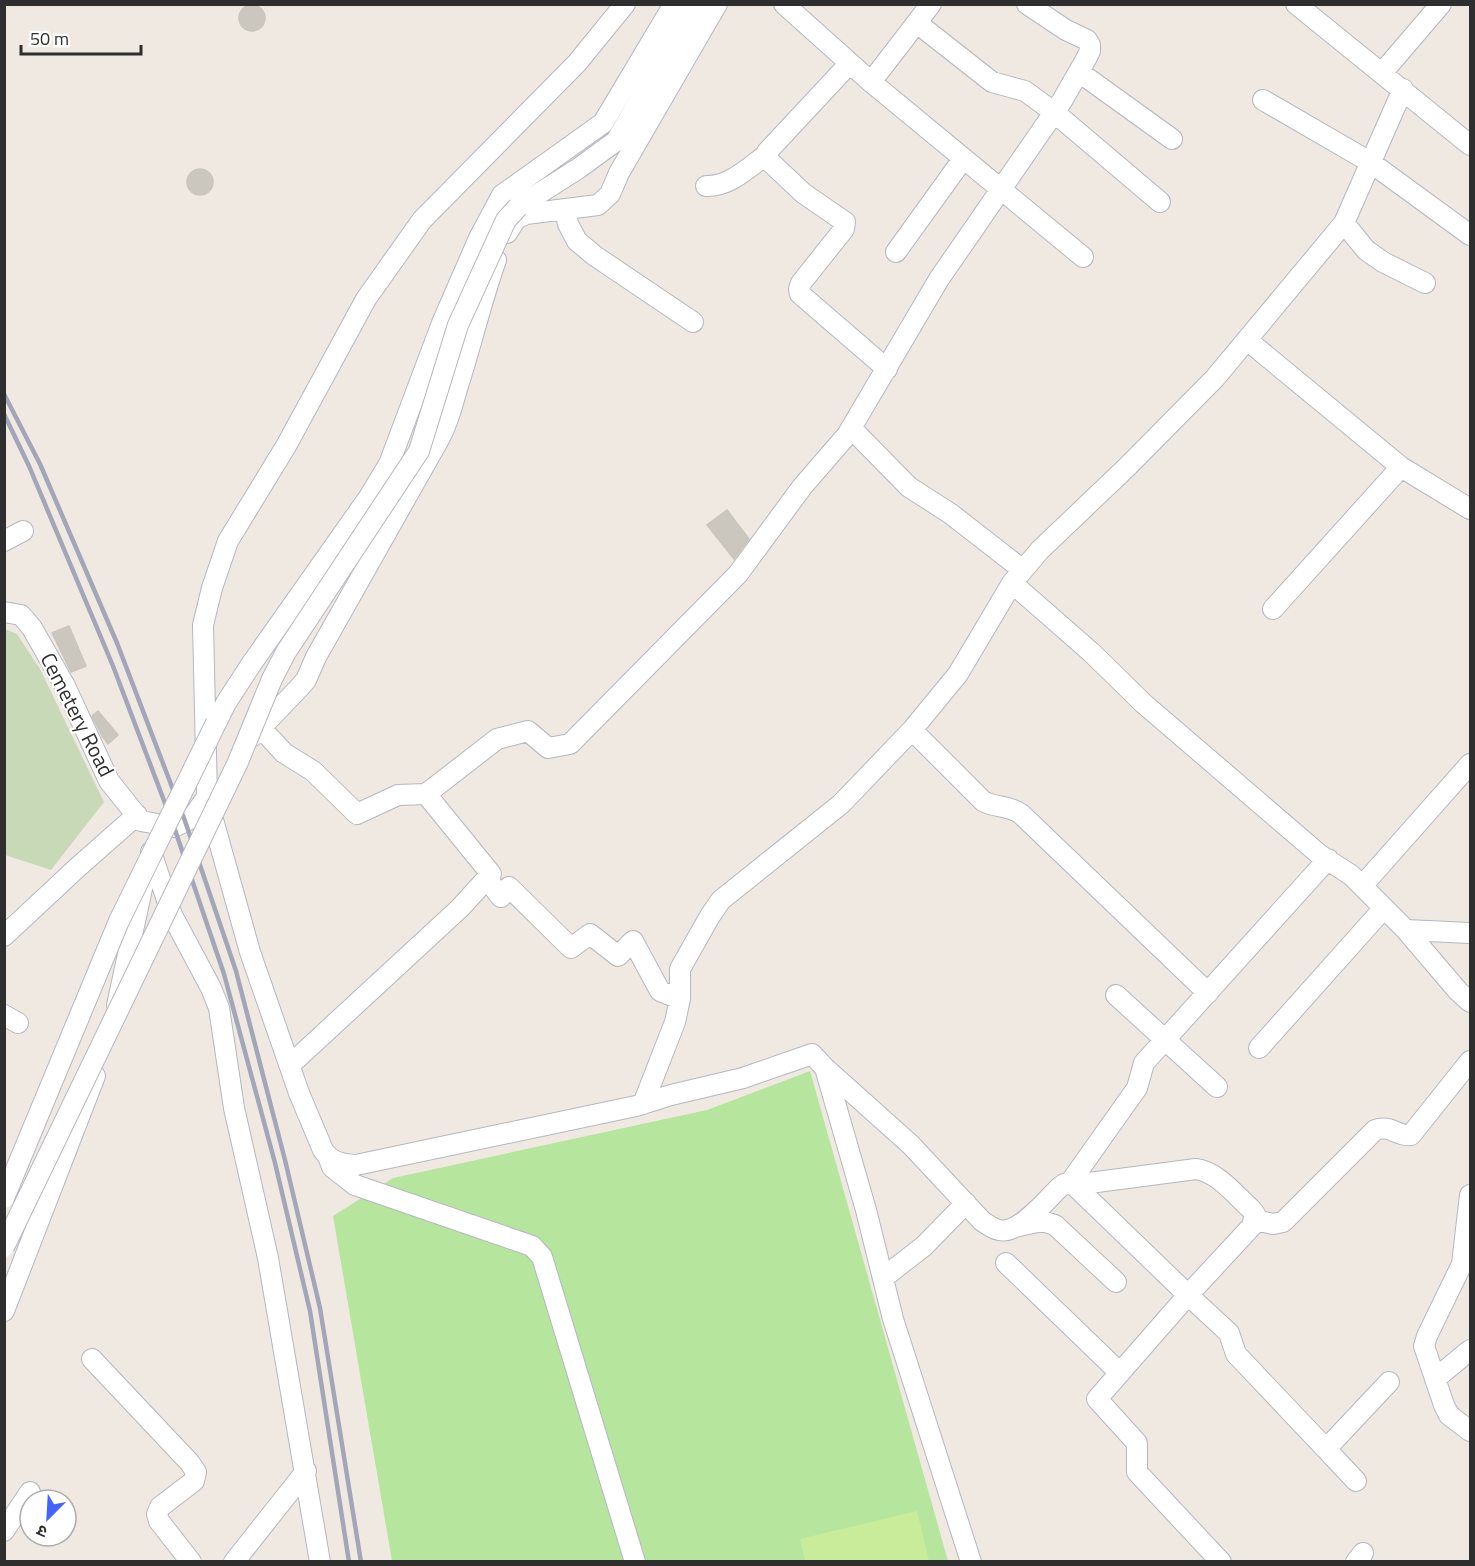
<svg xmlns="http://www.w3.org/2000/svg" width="1475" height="1566" viewBox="0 0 1475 1566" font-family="'Titillium Web','Noto Sans Devanagari',sans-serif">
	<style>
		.green { fill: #b6e59e }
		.cemetery { fill: #c8d9b8 }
		.pitch { fill: #c9ec9a }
		.building { fill: #cbc7bf; stroke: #cbc5ba; stroke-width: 1.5 }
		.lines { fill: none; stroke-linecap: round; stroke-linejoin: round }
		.minor-casing { stroke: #b4b7c1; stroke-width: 22 }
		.minor { stroke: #fff; stroke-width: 20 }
		.rail { stroke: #a3a6b8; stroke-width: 4.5 }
		.minor-bridge-casing { stroke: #b4b7c1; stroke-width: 22; stroke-linecap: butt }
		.minor-bridge { stroke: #fff; stroke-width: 20 }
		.labels { text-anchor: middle; stroke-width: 4.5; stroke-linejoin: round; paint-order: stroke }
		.street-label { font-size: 21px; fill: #2e2e2e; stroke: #fff }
	</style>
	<rect width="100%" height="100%" fill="#efe9e1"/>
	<path class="green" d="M810,1071L948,1561H392L333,1216L393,1178L707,1110Z"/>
	<path class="cemetery" d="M5,629L17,634L40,669L104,802L51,870L5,855Z"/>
	<path class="pitch" d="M917,1511L929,1561H805L800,1539Z"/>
	<path class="building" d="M239 18a13 13 0 1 1 26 0a13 13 0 1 1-26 0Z
		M187 182a13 13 0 1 1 26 0a13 13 0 1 1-26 0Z
		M727,510L749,539L734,559L707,525Z
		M69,626L86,666L71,672L52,633Z
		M98,711L118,735L108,744L102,736L92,716Z"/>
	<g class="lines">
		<defs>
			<path id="minor" d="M625,4L577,63L422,220L366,299L286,446L228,541L212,588L203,625L207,797L210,809L250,952L299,1093L323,1150C331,1162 341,1164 356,1165L636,1106L671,1095L743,1078L812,1054L825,1068L866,1210L893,1319L971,1562
				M784,4L871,82L1083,257
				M1296,4L1470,145
				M917,23L992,82L1025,91L1055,113L1160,202
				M850,63L767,152L766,158L803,193L845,222L844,229L801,283L799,289L800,294L887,369
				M1079,72L1172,139
				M1382,73L1441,4
				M871,82L931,4
				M1403,89L1344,223L1366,250L1383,262L1425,283
				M1263,100L1370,162L1470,235
				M706,186C729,187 748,168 766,155
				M518,207L579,168L616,141L696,4
				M565,210L568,224L577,241L595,256L693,322
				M507,233L516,219L526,214L598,205L610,194L619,173L717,4
				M896,252L963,159
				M1247,340L1401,467L1273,609
				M852,429L909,487L951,514L1023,570
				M1401,467L1470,509
				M4,541L23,531
				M1012,583L1092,653L1143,703L1320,855L1351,875L1406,930L1458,991L1470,1002
				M4,612L21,615L32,628L65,686L109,781L141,821L174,827L192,818L207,797
				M216,723L226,703L252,663L369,497L389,464L442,323L479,238L502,195L603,123L674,4
				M261,728L284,753L313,771L357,814L398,795L426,794L497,739L528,731L548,748L570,744L738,574L802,487L847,435L939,279L1062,101L1086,59L1090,51V45L1087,40L1066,30L1027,4
				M912,730L983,801C995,808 1009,805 1021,814L1208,993
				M253,736L298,689L306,680L316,657L438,441C447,425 452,407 457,389C471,346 481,302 496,260
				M151,852L172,915L211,988L219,1008L234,1108L268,1258L320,1562
				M487,879L501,897L509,887L571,948L590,934L618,956L633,941L660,991L680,999
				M1362,886L1470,764
				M1406,930L1470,933
				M4,936L78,867L137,815
				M1116,995L1217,1087
				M117,1005L145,875
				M4,1015L18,1023
				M1259,1048L1384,908
				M290,1065L460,908L491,874L426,794
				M825,1068L911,1145L982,1221C988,1225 993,1229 999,1230C1019,1235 1046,1200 1060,1187L1064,1184L1074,1185L1188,1295L1097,1399L1137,1443V1472L1221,1562
				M643,1104L675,1022L680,999V969L710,916L721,900L841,804L912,730L958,674L1012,583L1040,550L1127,467L1215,378L1344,223
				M329,1159L332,1167L355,1185L532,1246L542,1257L635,1562
				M1069,1184L1137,1088L1144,1063L1328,859
				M1074,1185L1196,1169C1218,1172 1235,1195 1251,1209L1255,1214L1252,1226L1188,1295L1229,1333L1236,1354L1326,1449
				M1470,1195L1462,1264L1427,1336L1424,1346L1444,1405L1449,1415L1470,1431
				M1255,1220L1273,1224L1283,1222L1375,1130C1391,1124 1397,1137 1411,1135L1470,1061
				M1019,1226L1042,1221L1055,1225L1116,1282
				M1006,1263L1120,1373
				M883,1278L924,1246L966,1203
				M4,1311L95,1076
				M92,1359L190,1463L196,1472L194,1481L160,1507L157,1514L159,1521L191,1562
				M1435,1379L1470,1350
				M1356,1481L1326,1449L1389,1382
				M4,1531L30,1492
				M234,1562L306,1471
				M1356,1562L1363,1553"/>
		</defs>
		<use href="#minor" class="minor-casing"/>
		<use href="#minor" class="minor"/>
		<path class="rail" d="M4,394L40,464L117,643L185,821L236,971L285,1160L320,1308L361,1562
			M4,414L29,466L113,666L174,827L224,974L275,1163L310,1311L349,1562"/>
		<defs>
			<path id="minor-bridge" d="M4,1198L119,921L216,723
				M4,1247L238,762L272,679L286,652L419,451L458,325L506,220L518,207"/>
		</defs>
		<use href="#minor-bridge" class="minor-bridge-casing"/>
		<use href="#minor-bridge" class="minor-bridge"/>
	</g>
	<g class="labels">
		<g class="street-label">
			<text transform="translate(77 715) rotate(63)" y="7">Cemetery Road</text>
		</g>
	</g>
	<rect width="1475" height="1566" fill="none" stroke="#2e2e2e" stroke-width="12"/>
	<g transform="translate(48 1518) rotate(204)"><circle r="28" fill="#ffffff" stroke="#ababab" stroke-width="1.5"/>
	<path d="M0-4.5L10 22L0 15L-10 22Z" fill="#4264fb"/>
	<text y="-9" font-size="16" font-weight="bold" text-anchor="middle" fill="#2e2e2e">उ</text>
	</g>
	<path d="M21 45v9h120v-9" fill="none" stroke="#2e2e2e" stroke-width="3"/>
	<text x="30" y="45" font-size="18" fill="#2e2e2e" stroke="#ffffff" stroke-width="4.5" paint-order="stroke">50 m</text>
</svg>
